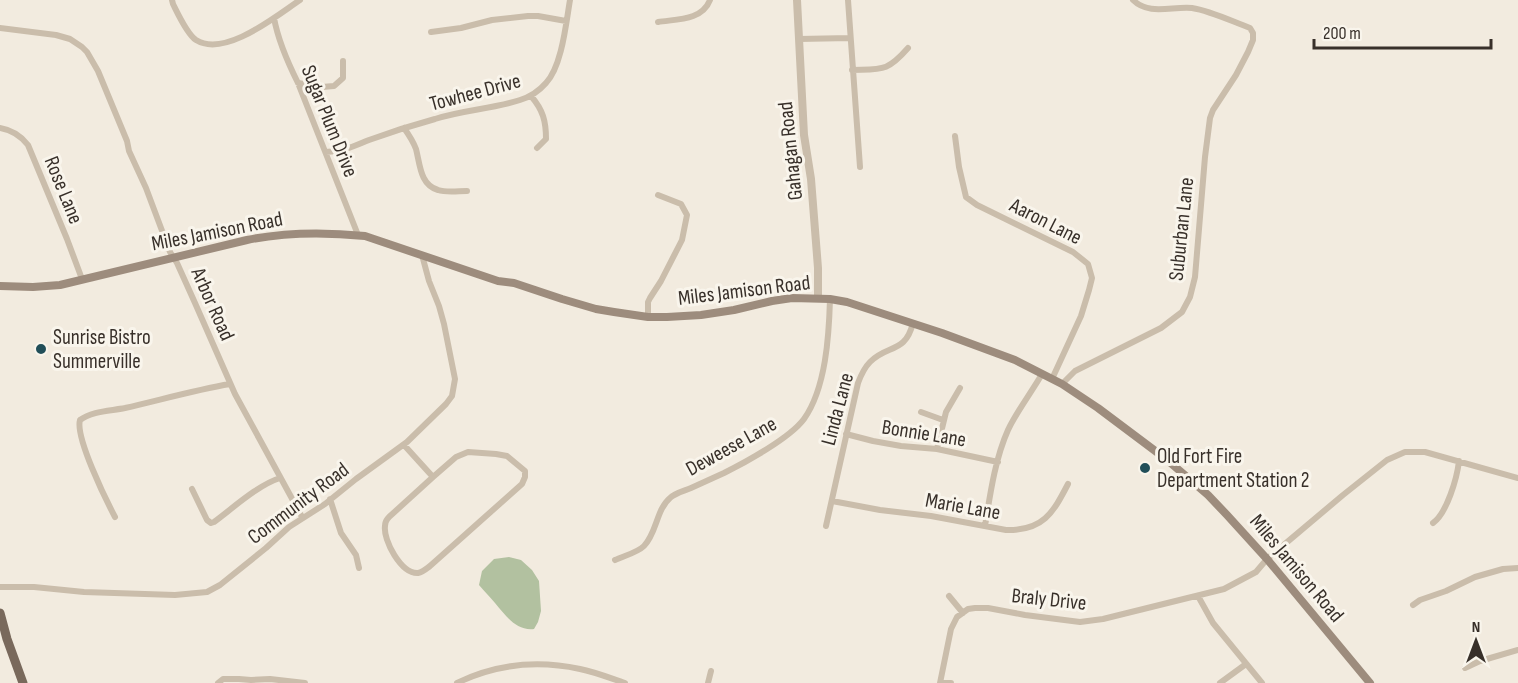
<svg xmlns="http://www.w3.org/2000/svg" width="1518" height="683" viewBox="0 0 1518 683" font-family="'Sofia Sans Condensed',sans-serif">
	<style>
		.green { fill: #b2c1a0 }
		.lines { fill: none; stroke-linecap: round; stroke-linejoin: round }
		.minor { stroke: #cabdab; stroke-width: 6 }
		.tertiary { stroke: #cabdab; stroke-width: 8 }
		.secondary { stroke: #9d8c7d; stroke-width: 8 }
		.primary { stroke: #79695c; stroke-width: 9 }
		.poi-dot { fill: #214e58; stroke: #f9f5ec; stroke-width: 2 }
		.labels { text-anchor: middle; stroke-width: 6; stroke-linejoin: round; paint-order: stroke }
		.street-label { font-size: 21px; fill: #38302a; stroke: #f9f5ec }
		.poi-label { font-size: 21px; fill: #38302a; stroke: #f9f5ec; text-anchor: start }
	</style>
	<rect width="100%" height="100%" fill="#f2ebdf"/>
	<path class="green" d="M509,557L521,560L532,570L539,581L541,611L538,622L534,629C516,631 506,616 495,603C490,597 484,591 479,585L482,571L494,559Z"/>
	<g class="lines">
		<path class="minor" d="M172,0L173,4C178,14 187,34 196,40C225,58 276,16 300,0
			M848,0L860,167
			M274,18C278,40 288,63 298,83L358,235
			M658,22C676,19 702,21 710,0
			M0,28L56,35L70,39L82,47L87,52L98,71L127,141L129,151L146,188L170,252L177,263L195,303L235,394L302,517
			M431,32L461,28L492,20L528,16H538L566,21
			M799,39L850,38
			M852,70C882,69 887,72 908,48
			M298,83L322,87L334,86L343,78V61
			M531,96C543,110 546,121 546,139L537,148
			M0,128C12,130 21,136 28,145L67,239L82,279
			M404,128C409,135 413,141 416,149C420,164 420,185 438,190C447,193 458,191 467,191
			M955,136L959,167L966,197L977,205L1073,252L1088,264L1092,278L1089,290L1081,316L1052,379
			M326,152C345,151 352,147 369,140C391,132 413,125 435,119C463,110 492,109 520,100C530,97 539,91 546,83C562,66 566,23 570,0
			M648,317V302L650,298L661,281L682,240L687,215L681,204L658,195
			M1062,384L1075,371L1161,328L1182,312L1190,297L1195,277L1205,157L1210,118L1213,110L1236,75L1248,52L1253,40V33L1250,28C1231,21 1211,11 1192,8C1172,6 1149,16 1133,0
			M921,412L943,420
			M846,434L873,441L901,446L937,449L998,462
			M404,445L433,477L456,457L468,452L496,454L507,456L525,471V477L522,484L430,566C426,569 423,572 418,573C401,574 383,540 385,526C385,521 386,521 389,517L433,477
			M937,449L946,412L960,388
			M192,489L207,520L211,523L214,522C233,508 258,485 280,478
			M330,499L341,533L356,555L359,568
			M832,501L880,510L931,516L1006,530C1043,531 1053,513 1068,484
			M115,517C106,500 75,437 80,420C92,411 110,411 125,408C160,400 195,390 230,384
			M1433,523C1447,513 1457,478 1459,461
			M826,526L858,383C861,375 864,368 870,362C888,344 905,354 913,323
			M985,526C990,495 995,459 1008,430C1017,411 1031,393 1042,374
			M615,560C623,556 637,553 644,546C657,533 656,510 670,498C675,493 684,491 691,488C702,483 713,478 724,473C746,462 790,438 804,419C826,388 829,335 830,299
			M0,587H34L84,592L175,595L207,592L220,585L266,548L289,527L325,504L356,479L407,442L446,404L452,396L455,379L444,324L439,306L429,281L422,255
			M949,596L963,613
			M1198,596L1213,623L1262,683
			M1413,605L1420,600L1446,591L1475,577L1503,569L1518,568
			M1465,668L1480,661L1518,650
			M218,683L223,679H239L251,680L270,679L305,683
			M457,683C496,664 538,660 580,669C595,672 610,678 625,683
			M708,683L711,671
			M940,683L951,629L957,617L968,609L975,608H988L1025,615L1080,622L1103,619L1224,589L1256,572L1267,559L1343,495L1387,460L1405,452H1425L1518,478
			M940,683H951
			M1220,683L1246,664"/>
		<path class="tertiary" d="M797,0L804,135L811,179L818,268V298"/>
		<path class="secondary" d="M0,286L33,287L60,285L247,240C286,232 325,232 365,236L498,281L514,283L562,299L596,309L614,312L648,317H667L701,315L734,310L772,301L792,298L830,299L847,302L942,333L1015,360L1062,384L1098,408L1166,459L1208,495L1227,515L1267,559L1370,683"/>
		<path class="primary" d="M0,613L7,639L23,683"/>
	</g>
	<g class="poi-dot">
		<circle cx="41" cy="349" r="6"/>
		<circle cx="1145" cy="468" r="6"/>
	</g>
	<g class="labels">
		<g class="street-label">
			<text transform="translate(475 92) rotate(-15)" y="7">Towhee Drive</text>
			<text transform="translate(330 121) rotate(68)" y="7">Sugar Plum Drive</text>
			<text transform="translate(790 151) rotate(-96)" y="7">Gahagan Road</text>
			<text transform="translate(64 190) rotate(68)" y="7">Rose Lane</text>
			<text transform="translate(1046 221) rotate(27)" y="7">Aaron Lane</text>
			<text transform="translate(1181 229) rotate(-84)" y="7">Suburban Lane</text>
			<text transform="translate(217 231) rotate(-11)" y="7">Miles Jamison Road</text>
			<text transform="translate(744 290) rotate(-7)" y="7">Miles Jamison Road</text>
			<text transform="translate(213 304) rotate(66)" y="7">Arbor Road</text>
			<text transform="translate(837 409) rotate(-75)" y="7">Linda Lane</text>
			<text transform="translate(924 433) rotate(9)" y="7">Bonnie Lane</text>
			<text transform="translate(731 446) rotate(-29)" y="7">Deweese Lane</text>
			<text transform="translate(298 503) rotate(-37)" y="7">Community Road</text>
			<text transform="translate(963 506) rotate(10)" y="7">Marie Lane</text>
			<text transform="translate(1297 568) rotate(50)" y="7">Miles Jamison Road</text>
			<text transform="translate(1049 599) rotate(6)" y="7">Braly Drive</text>
		</g>
		<g class="poi-label">
			<text x="53" y="344">Sunrise Bistro<tspan x="53" dy="24">Summerville</tspan></text>
			<text x="1157" y="463">Old Fort Fire<tspan x="1157" dy="24">Department Station 2</tspan></text>
		</g>
	</g>
	<g transform="translate(1476 641)" stroke="#f9f5ec" stroke-width="4.5" paint-order="stroke">
	<path d="M0-4.5L10 22L0 15L-10 22Z" fill="#38302a"/>
	<text y="-9" font-size="16" font-weight="bold" text-anchor="middle" fill="#38302a">N</text>
	</g>
	<path d="M1314 39v9h177v-9" fill="none" stroke="#38302a" stroke-width="3"/>
	<text x="1323" y="39" font-size="18" fill="#38302a" stroke="#f9f5ec" stroke-width="4.5" paint-order="stroke">200 m</text>
</svg>
